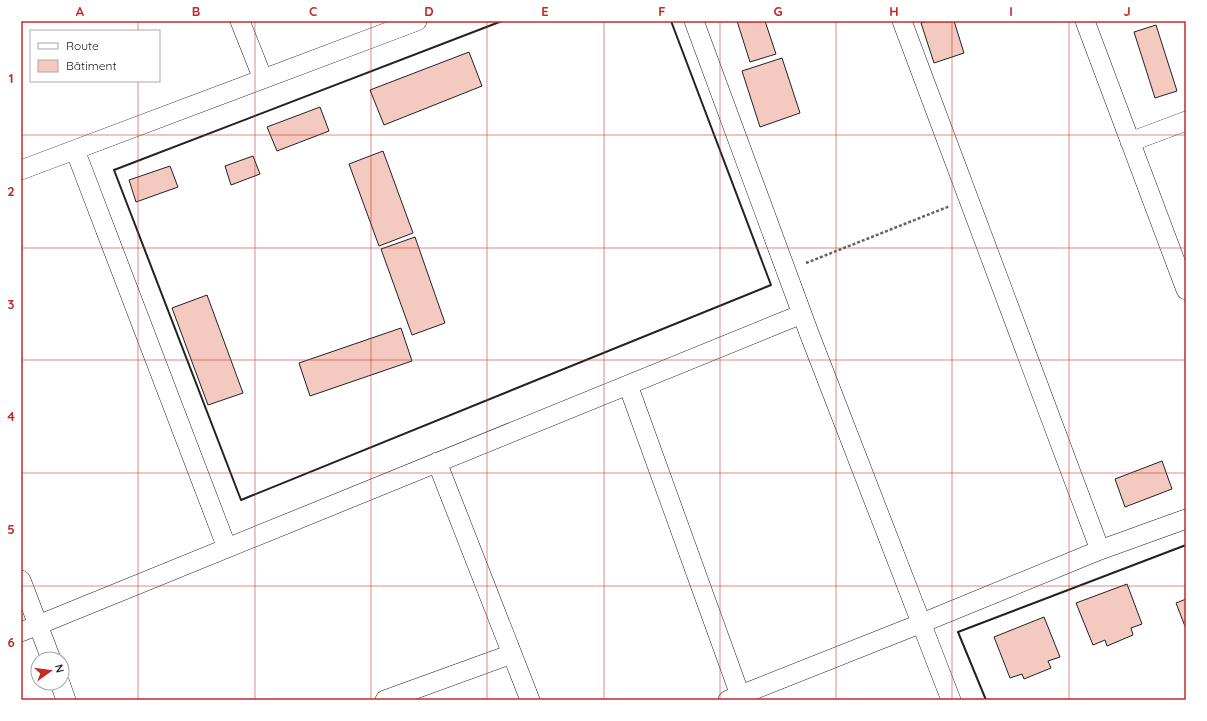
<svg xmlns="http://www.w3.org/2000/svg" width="1207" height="721" viewBox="0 0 1207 721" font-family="Quicksand,sans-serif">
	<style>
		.building { fill: #f3c9c0; stroke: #222 }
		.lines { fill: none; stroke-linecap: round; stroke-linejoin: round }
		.minor-casing { stroke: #222; stroke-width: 20 }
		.path { stroke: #646464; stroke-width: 2.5; stroke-dasharray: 3 2; stroke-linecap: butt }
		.minor { stroke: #fff; stroke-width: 19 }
		.wall { stroke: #222; stroke-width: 2 }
		.grid { fill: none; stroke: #c62828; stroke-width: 1; stroke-opacity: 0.55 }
		.neatline { fill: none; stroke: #c62828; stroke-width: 1.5 }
		.grid-label { font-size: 13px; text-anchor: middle; font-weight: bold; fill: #c62828 }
	</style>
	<rect width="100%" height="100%" fill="#fff"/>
	<path class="building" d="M737,21H765L776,54L750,62Z
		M927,21H954L964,53L934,63L921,23Z
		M1156,25L1177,91L1155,98L1134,32Z
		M469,52L482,86L384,125L370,90Z
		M782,58L800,113L760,127L742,71Z
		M320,107L329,131L277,151L267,127Z
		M383,151L413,233L379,246L349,164Z
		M253,156L260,174L231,185L225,166Z
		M170,166L178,187L136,202L129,180Z
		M415,237L445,323L412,335L381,249Z
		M207,295L243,393L208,405L172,308Z
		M401,328L412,361L310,396L299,363Z
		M1162,461L1172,489L1125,507L1115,479Z
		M1127,584L1142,624L1131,628L1133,635L1107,646L1105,640L1093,645L1076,603Z
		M1186,599V629L1176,603Z
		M1044,617L1060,657L1048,661L1051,668L1024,679L1022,674L1010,678L994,637Z"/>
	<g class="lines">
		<defs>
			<path id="minor" d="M240,21L263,79
				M694,21L809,333L951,700
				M902,21L1100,550
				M1085,21L1186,290
				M1130,142L1186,121
				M75,150L227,548
				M21,170L417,21
				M628,385L740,695
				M437,462L530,700
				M21,580L51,659
				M21,632L802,314
				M60,683L66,700
				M385,700L512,654
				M728,700L922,623L1100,550L1186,519"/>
		</defs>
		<use href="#minor" class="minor-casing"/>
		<path class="path" d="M806,263L950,206"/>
		<use href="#minor" class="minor"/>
		<path class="wall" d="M502,21L114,170L241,500L771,285L671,21
			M986,700L958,632L1186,545"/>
	</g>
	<path class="grid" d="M138,21V31M255,21V700M371,21V700M487,21V700M604,21V700M720,21V700M836,21V700M952,21V700M1069,21V700M138,81V700M21,135H1186M21,248H1186M21,360H1186M21,473H1186M21,586H1186"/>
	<rect width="1207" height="721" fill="none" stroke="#ffffff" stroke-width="44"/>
	<rect x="30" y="30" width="130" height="52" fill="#ffffff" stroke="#a7a7a7"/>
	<rect x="38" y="43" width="20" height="6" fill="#ffffff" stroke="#a7a7a7"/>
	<text x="66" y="50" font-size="12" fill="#222222">Route</text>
	<rect x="38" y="60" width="20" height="12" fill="#f3c9c0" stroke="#a7a7a7"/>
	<text x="66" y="70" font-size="12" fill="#222222">Bâtiment</text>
	<g transform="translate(50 671) rotate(76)"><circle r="19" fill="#ffffff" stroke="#a7a7a7"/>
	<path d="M0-3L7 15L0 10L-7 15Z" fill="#c62828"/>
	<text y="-6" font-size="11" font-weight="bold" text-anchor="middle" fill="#222222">N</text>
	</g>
	<rect x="22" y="22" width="1163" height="677" class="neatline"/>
	<g class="grid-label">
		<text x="80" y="16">A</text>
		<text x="196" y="16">B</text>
		<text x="313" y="16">C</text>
		<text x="429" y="16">D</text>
		<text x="545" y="16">E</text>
		<text x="662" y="16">F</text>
		<text x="778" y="16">G</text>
		<text x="894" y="16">H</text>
		<text x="1011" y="16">I</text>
		<text x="1127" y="16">J</text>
		<text x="11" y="83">1</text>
		<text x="11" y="196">2</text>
		<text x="11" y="309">3</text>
		<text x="11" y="421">4</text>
		<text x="11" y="534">5</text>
		<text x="11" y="647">6</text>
	</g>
</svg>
